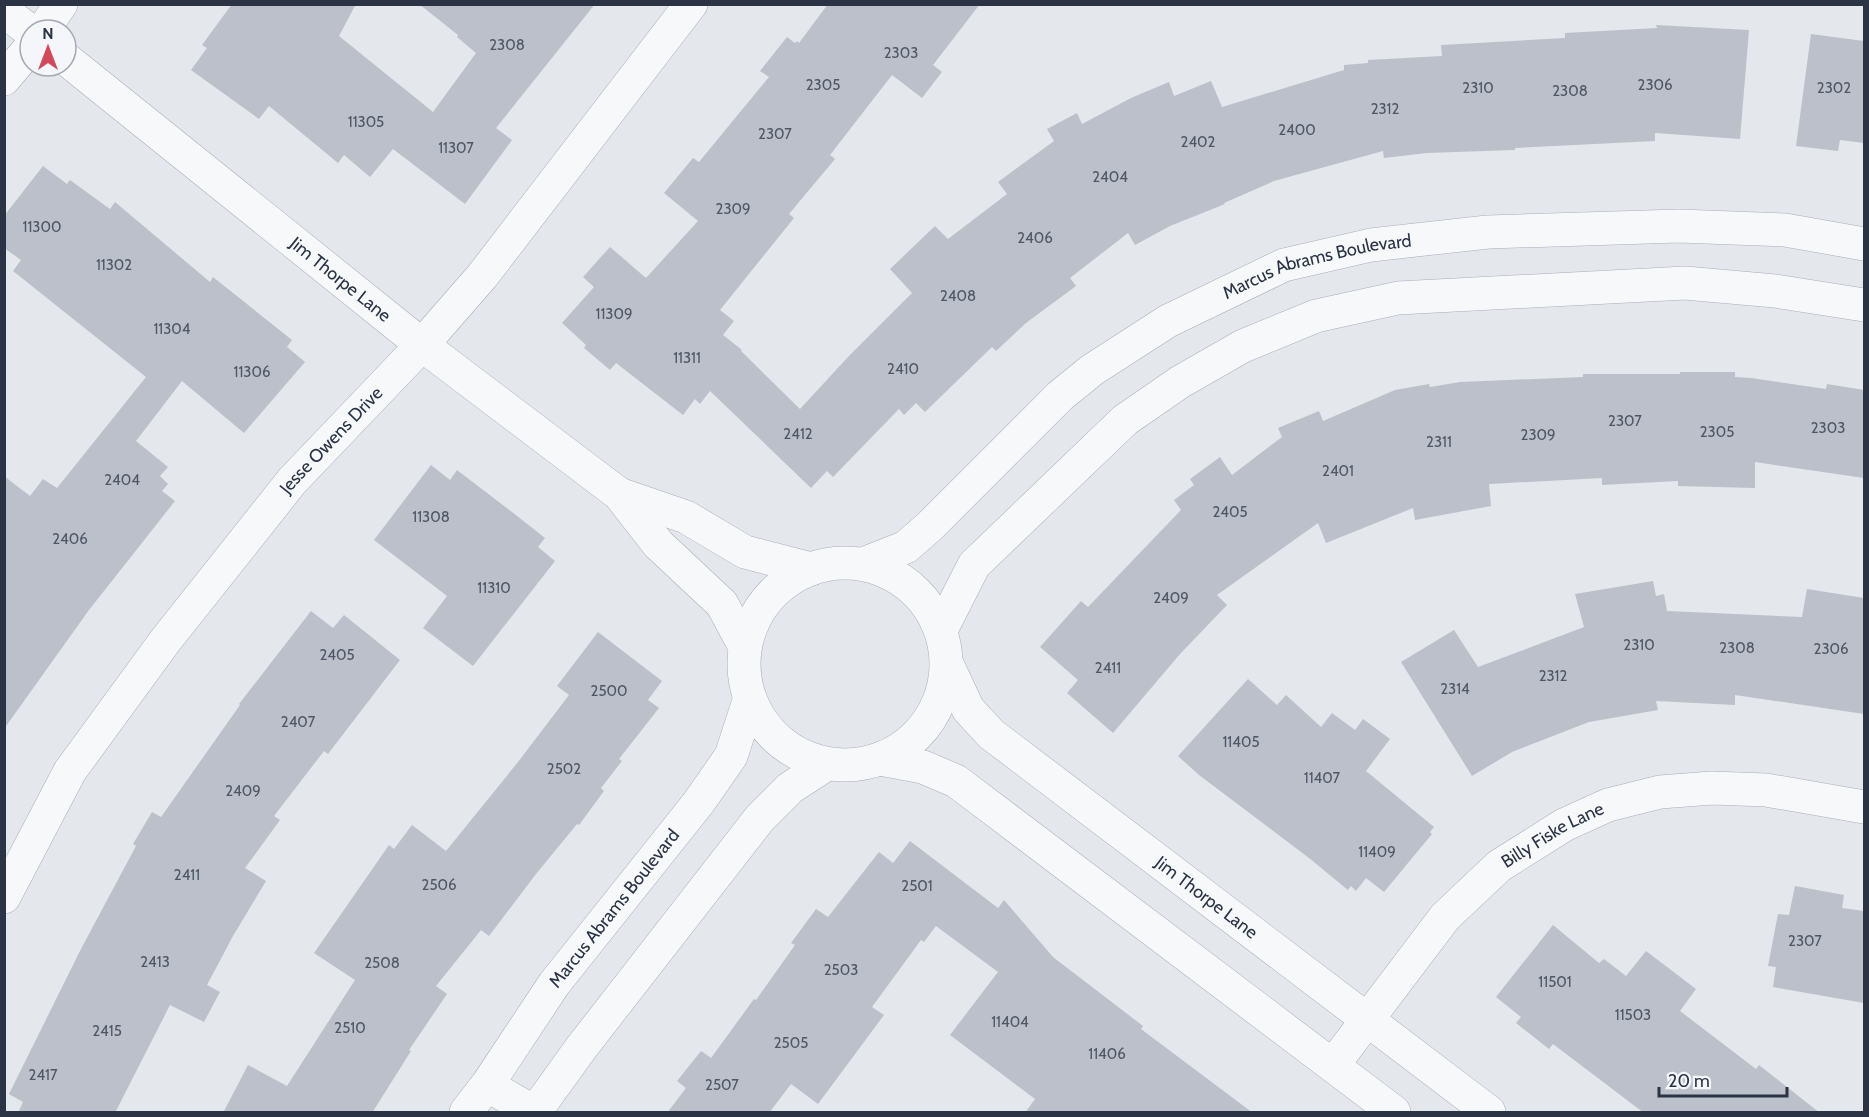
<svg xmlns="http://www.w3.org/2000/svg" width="1869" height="1117" viewBox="0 0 1869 1117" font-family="Cabin,sans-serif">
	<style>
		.building { fill: #bbc0ca }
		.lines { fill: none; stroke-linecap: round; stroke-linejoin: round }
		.minor-casing { stroke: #a9aeb7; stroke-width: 34 }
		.minor { stroke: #f7f8fa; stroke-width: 33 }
		.labels { text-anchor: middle; stroke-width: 4.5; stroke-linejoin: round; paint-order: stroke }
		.number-label { font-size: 15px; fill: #4f5766 }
		.street-label { font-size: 18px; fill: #2b3445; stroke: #f4f6f9 }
	</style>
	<rect width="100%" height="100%" fill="#e4e7ec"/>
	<path class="building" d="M232,4H356L339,36L433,112L476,53L457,37L458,35L419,4H595L496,128L512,140L465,204L393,149L370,177L344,155L338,163L269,106L259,119L191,70L207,48L202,45Z
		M828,4H980L933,65L942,72L922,98L892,75L830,155L835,159L789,214L794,218L720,310L734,321L723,335L742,350L741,351L800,409L848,357L912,293L890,269L935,226L948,239L1007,194L998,182L1054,141L1047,129L1077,113L1082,124L1131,98L1169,82L1174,96L1211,81L1222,107L1344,70V65L1368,63V60L1442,56L1441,45L1565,38V33L1657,28L1656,25L1749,30L1740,139L1655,133V141L1515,148V150L1427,153L1384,158L1383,151L1274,181L1224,203L1225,204L1170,226L1135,245L1128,233L1070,278L1076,286L1026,323L996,351L992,347L925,412L916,403L904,415L899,409L833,477L827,471L811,488L710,391L700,404L695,399L683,415L616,363L610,370L584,348L586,345L562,323L594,287L583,277L610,247L646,278L698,221L664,193L693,158L699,162L769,77L760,71L787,37L795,43L797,41L799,43Z
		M1811,34L1864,41V143L1840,140L1838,151L1796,146Z
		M43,166L67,184L70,180L110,209L115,202L210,282L213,277L292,340L287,347L305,362L244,433L182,381L136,441L168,467L160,476L168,484L162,491L175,501L89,610L4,729V476L30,496L43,479L57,488L146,377L13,271L21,260L4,248V216Z
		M1680,372H1735V377L1751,378L1826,389L1827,384L1864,390V478L1755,462V488L1678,486V481L1602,485V478L1489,484L1491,506L1415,520L1413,508L1326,543L1318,523L1217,595L1227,605L1180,654L1113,733L1067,693L1078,680L1040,647L1081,601L1088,607L1181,510L1174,500L1194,485L1190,479L1220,457L1232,475L1282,437L1278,428L1319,411L1323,421L1395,390L1429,384L1430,387L1460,382L1583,377V374H1680Z
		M431,465L450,480L457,470L512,512L545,538L538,547L555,561L473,666L423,628L447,596L374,540Z
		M1653,581L1656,596L1664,594L1667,611L1802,617L1807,589L1864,598V714L1735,695V705L1656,701L1658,710L1589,722L1512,752L1472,776L1401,662L1454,630L1478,667L1584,627L1575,594Z
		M311,611L333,628L344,615L400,660L328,754L324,751L274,816L280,820L245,868L266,881L233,936L207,985L220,992L204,1022L170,1005L115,1113H18L23,1102L9,1094L82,947L136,846L133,844L152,812L161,817L240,705L239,704Z
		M598,632L662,681L648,700L659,708L619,759L622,761L601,788L604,791L579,825L577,824L536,874L489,936L481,930L436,986L447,994L409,1050L411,1051L372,1113H223L248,1065L287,1086L355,980L314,953L389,845L394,849L412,825L446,851L518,762L569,695L557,686Z
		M1248,679L1277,705L1286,695L1321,727L1332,713L1355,730L1363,719L1390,739L1366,771L1434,827L1430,832L1432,834L1384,892L1366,878L1356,891L1351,886L1348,890L1309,858L1199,775L1178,756Z
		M910,841L998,908L1004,900L1053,957L1143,1026L1141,1029L1253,1113H1025L1035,1099L950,1035L998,972L936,926L924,942L921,940L872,1007L884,1015L818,1104L791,1084L769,1113H667L686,1088L677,1081L701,1051L711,1058L754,999L756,1000L795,945L791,943L816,909L828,917L879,852L893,863Z
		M1795,886L1844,895L1842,908L1864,911V1003L1773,987L1776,967L1768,966L1778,914L1789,915Z
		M1553,925L1599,963L1604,959L1626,976L1646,951L1696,989L1680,1011L1756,1069L1759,1065L1820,1113H1644L1553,1044L1549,1049L1516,1023L1521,1017L1496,997Z"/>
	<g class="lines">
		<defs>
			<g id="minor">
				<path d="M4,11L30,31"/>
				<path d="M43,30L61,4"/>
				<path id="s1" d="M66,59L422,345L619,494L658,544L722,604L745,647"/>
				<path d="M4,79L30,48"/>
				<path d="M619,494L686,517L745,552L811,569"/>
				<circle cx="845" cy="664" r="101"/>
				<path id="s2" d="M863,564L906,547L930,526L1060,396L1092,370L1168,321L1284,265L1371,245L1488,232L1679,226L1785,230L1864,244"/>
				<path d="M941,630L974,565L1125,420L1180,382L1243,346L1316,316L1398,298L1685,283L1775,291L1864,305"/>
				<path id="s3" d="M947,664L968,709L991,734L1489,1112"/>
				<path d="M880,759L923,767L956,781L1394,1112"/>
				<path id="s4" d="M4,897L70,771L165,641L292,481L422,345L483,275L691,4"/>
				<path id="s5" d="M1333,1065L1445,917L1499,866L1564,825L1608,805L1660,792L1712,788L1766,790L1864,807"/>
				<path d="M487,1085L534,1112"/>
				<path id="s6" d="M466,1112L487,1085L554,984L699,802L731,756L750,698"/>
				<path d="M535,1112L581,1048L760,818L790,788L827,764"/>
			</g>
		</defs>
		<use href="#minor" class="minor-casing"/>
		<use href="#minor" class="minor"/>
	</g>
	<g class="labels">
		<g class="number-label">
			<text x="507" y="50">2308</text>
			<text x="901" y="58">2303</text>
			<text x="823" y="90">2305</text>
			<text x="1655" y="90">2306</text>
			<text x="1478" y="93">2310</text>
			<text x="1834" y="93">2302</text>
			<text x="1570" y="96">2308</text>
			<text x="1385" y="114">2312</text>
			<text x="366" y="127">11305</text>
			<text x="1297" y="135">2400</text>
			<text x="775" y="139">2307</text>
			<text x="1198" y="147">2402</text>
			<text x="456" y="153">11307</text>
			<text x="1110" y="182">2404</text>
			<text x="733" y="214">2309</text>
			<text x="42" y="232">11300</text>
			<text x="1035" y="243">2406</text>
			<text x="114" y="270">11302</text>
			<text x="958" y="301">2408</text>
			<text x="614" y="319">11309</text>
			<text x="172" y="334">11304</text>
			<text x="687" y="363">11311</text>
			<text x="903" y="374">2410</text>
			<text x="252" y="377">11306</text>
			<text x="1625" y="426">2307</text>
			<text x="1828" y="433">2303</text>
			<text x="1717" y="437">2305</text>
			<text x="798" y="439">2412</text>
			<text x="1538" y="440">2309</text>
			<text x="1439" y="447">2311</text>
			<text x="1338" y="476">2401</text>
			<text x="122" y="485">2404</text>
			<text x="1230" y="517">2405</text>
			<text x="431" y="522">11308</text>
			<text x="70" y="544">2406</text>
			<text x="494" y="593">11310</text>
			<text x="1171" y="603">2409</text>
			<text x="1639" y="650">2310</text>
			<text x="1737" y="653">2308</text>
			<text x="1831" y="654">2306</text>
			<text x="337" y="660">2405</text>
			<text x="1108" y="673">2411</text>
			<text x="1553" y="681">2312</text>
			<text x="1455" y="694">2314</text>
			<text x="609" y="696">2500</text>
			<text x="298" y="727">2407</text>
			<text x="1241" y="747">11405</text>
			<text x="564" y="774">2502</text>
			<text x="1322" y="783">11407</text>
			<text x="243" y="796">2409</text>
			<text x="1377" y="857">11409</text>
			<text x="187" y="880">2411</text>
			<text x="439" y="890">2506</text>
			<text x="917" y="891">2501</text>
			<text x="1805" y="946">2307</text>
			<text x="155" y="967">2413</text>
			<text x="382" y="968">2508</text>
			<text x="841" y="975">2503</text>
			<text x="1555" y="987">11501</text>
			<text x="1633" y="1020">11503</text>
			<text x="1010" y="1027">11404</text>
			<text x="350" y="1033">2510</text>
			<text x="107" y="1036">2415</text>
			<text x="791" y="1048">2505</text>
			<text x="1107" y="1059">11406</text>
			<text x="43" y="1080">2417</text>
			<text x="722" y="1090">2507</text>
		</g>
		<g class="street-label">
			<text dy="6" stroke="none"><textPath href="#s2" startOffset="554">Marcus Abrams Boulevard</textPath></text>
			<text dy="6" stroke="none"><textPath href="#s1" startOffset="352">Jim Thorpe Lane</textPath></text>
			<text dy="6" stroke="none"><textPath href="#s4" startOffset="564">Jesse Owens Drive</textPath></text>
			<text dy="6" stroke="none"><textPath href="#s5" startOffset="322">Billy Fiske Lane</textPath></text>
			<text dy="6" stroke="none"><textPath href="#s3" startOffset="354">Jim Thorpe Lane</textPath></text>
			<text dy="6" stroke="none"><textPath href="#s6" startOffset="252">Marcus Abrams Boulevard</textPath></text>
		</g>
	</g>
	<rect width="1869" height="1117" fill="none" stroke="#2b3445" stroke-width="12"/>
	<g transform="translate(48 48)"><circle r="28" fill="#f4f6f9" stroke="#a4a8b1" stroke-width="1.5"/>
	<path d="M0-4.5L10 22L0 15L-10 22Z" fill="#d1495b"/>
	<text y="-9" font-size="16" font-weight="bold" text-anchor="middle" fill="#2b3445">N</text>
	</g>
	<path d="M1659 1087v9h128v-9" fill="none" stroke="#2b3445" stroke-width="3"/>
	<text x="1668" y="1087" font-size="18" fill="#2b3445" stroke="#f4f6f9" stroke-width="4.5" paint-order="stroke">20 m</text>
</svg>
